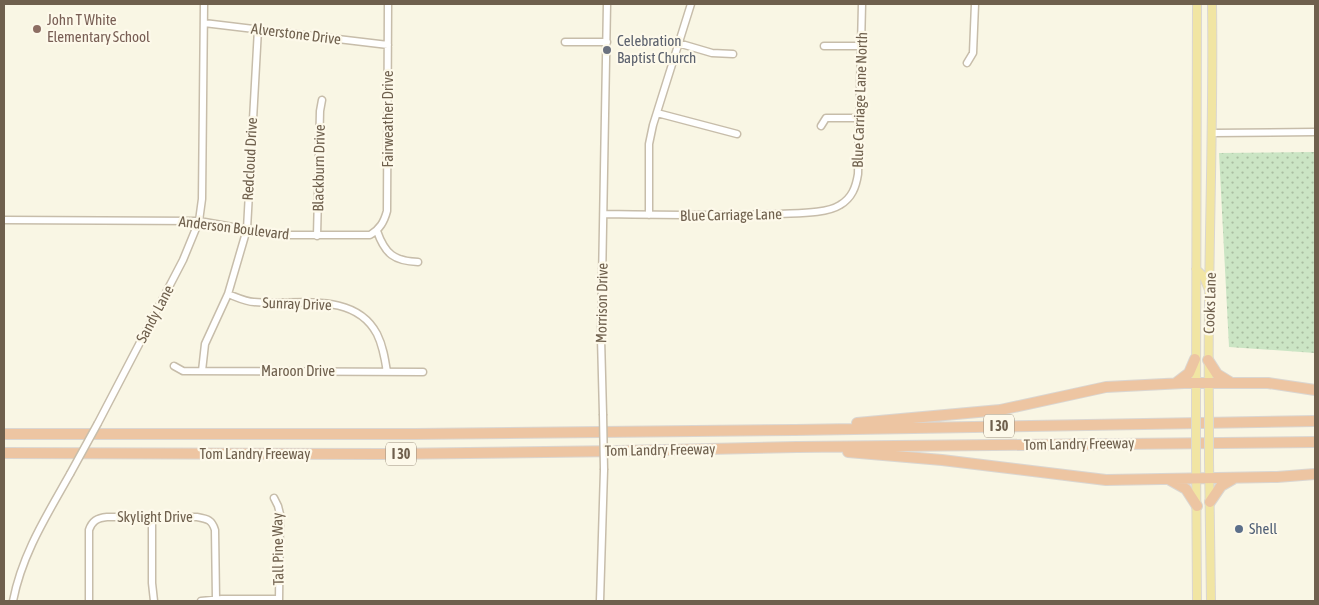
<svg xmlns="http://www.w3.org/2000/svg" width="1319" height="605" viewBox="0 0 1319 605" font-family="'Asap Condensed',sans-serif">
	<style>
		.grass { fill: url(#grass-dots) }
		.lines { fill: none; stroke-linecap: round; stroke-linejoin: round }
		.minor-casing { stroke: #c7bdaa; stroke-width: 9 }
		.major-casing { stroke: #dad6d1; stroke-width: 10 }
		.highway-casing { stroke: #dad6d1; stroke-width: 12 }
		.minor { stroke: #fff; stroke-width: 6 }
		.major { stroke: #f1e5a3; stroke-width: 8 }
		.highway { stroke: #edc5a2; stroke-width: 10 }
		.minor-bridge-casing { stroke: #c7bdaa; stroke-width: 9; stroke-linecap: butt }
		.major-bridge-casing { stroke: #dad6d1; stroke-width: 10; stroke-linecap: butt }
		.minor-bridge { stroke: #fff; stroke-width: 6 }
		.major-bridge { stroke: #f1e5a3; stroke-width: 8 }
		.education-dot { fill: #8d6e63; stroke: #fdf9ea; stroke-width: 2 }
		.worship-dot { fill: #6b7280; stroke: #fdf9ea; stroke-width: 2 }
		.service-dot { fill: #5c6f8a; stroke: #fdf9ea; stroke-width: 2 }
		.labels { text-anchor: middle; stroke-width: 4.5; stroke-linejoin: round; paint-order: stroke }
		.shield { fill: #fdf9ea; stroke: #9a8e7c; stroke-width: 1 }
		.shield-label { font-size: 14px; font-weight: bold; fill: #6f604d }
		.education-label { font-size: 15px; fill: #785e54; stroke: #fdf9ea; text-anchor: start }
		.street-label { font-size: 15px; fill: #6f604d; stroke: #fdf9ea }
		.worship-label { font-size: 15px; fill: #5b616d; stroke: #fdf9ea; text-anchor: start }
		.service-label { font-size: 15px; fill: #4e5e75; stroke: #fdf9ea; text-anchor: start }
	</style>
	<defs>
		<pattern id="grass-dots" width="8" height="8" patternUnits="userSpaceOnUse" patternTransform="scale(1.25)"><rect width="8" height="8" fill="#cbe5c4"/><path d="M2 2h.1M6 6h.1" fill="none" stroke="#a9bda1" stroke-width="1.8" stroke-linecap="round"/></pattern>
	</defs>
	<rect width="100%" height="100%" fill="#f9f6e4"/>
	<path class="grass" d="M1315,152V353L1229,347L1219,153Z"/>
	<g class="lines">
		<defs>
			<path id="minor" d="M204,23L388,45
				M565,42H607
				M678,43L712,53L733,54
				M824,46H862
				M967,63L973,53L975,4
				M657,113L737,134
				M821,126L826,118H860
				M1213,133L1315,132
				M605,214C663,215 721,216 780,214C796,213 826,214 840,205C852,198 856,187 858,174L862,4
				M649,215V144L653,125L691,4
				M4,220L199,221L279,235H370C380,229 384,222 387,211L388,4
				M377,231C385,254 394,261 418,262
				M317,236L320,111L322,100
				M228,294C236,297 246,302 254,302C294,306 354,290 377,334C383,346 385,359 387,372
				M174,366L183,371L423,372
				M202,371L205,344L228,294L247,229L258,29
				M603,414L601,338L607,4
				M98,423L183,260L199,221L202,199L204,4
				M274,498L278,506L280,514L279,601
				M152,517V583L154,601
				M13,601C22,554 47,515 70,474
				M89,601V530C92,521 97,518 107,517H197C208,519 212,520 215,530L216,599
				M201,601L222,599H279
				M600,601L604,470"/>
			<path id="major" d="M1196,269L1204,277L1209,290
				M1196,403L1197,4
				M1209,408C1207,273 1214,138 1212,4
				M1196,452L1197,601
				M1209,460L1211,601"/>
			<path id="highway" d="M1208,360L1217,374L1230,382
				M1176,383L1189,373L1195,359
				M857,423L1000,410L1106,387L1184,383H1268L1315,390
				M4,434H415L795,430L1315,421
				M848,452L942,460L1106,480L1277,477L1315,474
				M4,453L385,454L619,451L797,447L1315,442
				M1170,480L1186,489L1197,506
				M1210,502L1221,486L1233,479"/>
		</defs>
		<use href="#minor" class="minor-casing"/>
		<use href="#major" class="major-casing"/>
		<use href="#highway" class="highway-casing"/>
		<use href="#minor" class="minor"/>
		<use href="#major" class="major"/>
		<use href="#highway" class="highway"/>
		<defs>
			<path id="minor-bridge" d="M603,414L604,470
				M70,474L98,423"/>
			<path id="major-bridge" d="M1196,403V452
				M1209,408V460"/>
		</defs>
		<use href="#minor-bridge" class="minor-bridge-casing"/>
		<use href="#major-bridge" class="major-bridge-casing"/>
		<use href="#minor-bridge" class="minor-bridge"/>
		<use href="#major-bridge" class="major-bridge"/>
	</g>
	<circle class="education-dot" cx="37" cy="29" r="5"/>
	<circle class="worship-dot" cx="607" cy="50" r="5"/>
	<circle class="service-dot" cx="1239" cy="529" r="5"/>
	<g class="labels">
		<g class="shield">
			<rect x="984" y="414.5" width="30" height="23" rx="4"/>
			<rect x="386" y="442.5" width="30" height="23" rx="4"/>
		</g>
		<g class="shield-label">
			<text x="999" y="431">I 30</text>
			<text x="401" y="459">I 30</text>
		</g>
		<g class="education-label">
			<text x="47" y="25">John T White<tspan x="47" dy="17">Elementary School</tspan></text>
		</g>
		<g class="street-label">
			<text transform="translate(296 34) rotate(7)" y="5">Alverstone Drive</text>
			<text transform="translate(860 100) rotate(-88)" y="5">Blue Carriage Lane North</text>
			<text transform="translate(388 119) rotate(-90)" y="5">Fairweather Drive</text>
			<text transform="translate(250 159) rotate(-87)" y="5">Redcloud Drive</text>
			<text transform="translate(319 168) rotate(-89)" y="5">Blackburn Drive</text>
			<text transform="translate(731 215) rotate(-1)" y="5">Blue Carriage Lane</text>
			<text transform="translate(234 228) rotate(7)" y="5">Anderson Boulevard</text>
			<text transform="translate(602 303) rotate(-89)" y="5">Morrison Drive</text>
			<text transform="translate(1210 303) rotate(-88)" y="5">Cooks Lane</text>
			<text transform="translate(297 304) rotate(2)" y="5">Sunray Drive</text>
			<text transform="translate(155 314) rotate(-62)" y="5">Sandy Lane</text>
			<text x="298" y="376">Maroon Drive</text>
			<text transform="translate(1079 444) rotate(-1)" y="5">Tom Landry Freeway</text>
			<text transform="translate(660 450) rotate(-1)" y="5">Tom Landry Freeway</text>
			<text x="255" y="459">Tom Landry Freeway</text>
			<text x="155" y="522">Skylight Drive</text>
			<text transform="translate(278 549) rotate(-91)" y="5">Tall Pine Way</text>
		</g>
		<g class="worship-label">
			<text x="617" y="46">Celebration<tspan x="617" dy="17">Baptist Church</tspan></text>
		</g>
		<g class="service-label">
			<text x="1249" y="534">Shell</text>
		</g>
	</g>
	<rect width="1319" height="605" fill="none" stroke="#6f604d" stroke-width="10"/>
</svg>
